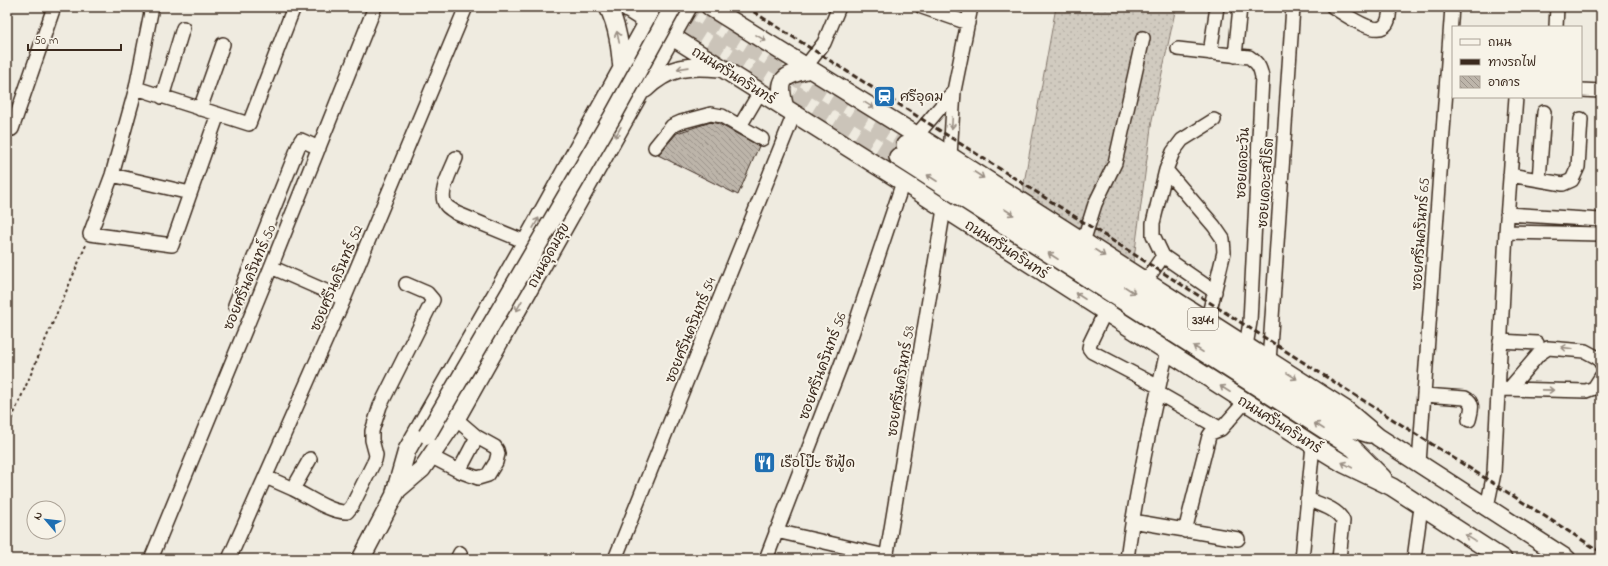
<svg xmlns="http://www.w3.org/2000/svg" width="1608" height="566" viewBox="0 0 1608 566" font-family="'Indie Flower','Playpen Sans Thai',sans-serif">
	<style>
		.grass { fill: url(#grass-dots); stroke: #867a6f }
		.building { fill: url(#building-back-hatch); stroke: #3b2a1e }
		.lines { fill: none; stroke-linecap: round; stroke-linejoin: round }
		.major-tunnel { stroke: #cbc4b9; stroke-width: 17; stroke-dasharray: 17 8; stroke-linecap: butt }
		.minor-casing { stroke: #3b2a1e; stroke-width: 16 }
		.major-casing { stroke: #3b2a1e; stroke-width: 20 }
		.path { stroke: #3b2a1e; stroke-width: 2; stroke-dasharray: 3 3; stroke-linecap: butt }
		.minor { stroke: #f7f3e8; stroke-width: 13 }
		.major { stroke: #f7f3e8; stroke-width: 17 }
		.rail { stroke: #3b2a1e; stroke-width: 3; stroke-dasharray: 6 3; stroke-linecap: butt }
		.major-bridge-casing { stroke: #3b2a1e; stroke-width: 20; stroke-linecap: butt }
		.major-bridge { stroke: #f7f3e8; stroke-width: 17 }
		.oneway { stroke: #998e83 }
		.labels { text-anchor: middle; stroke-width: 4; stroke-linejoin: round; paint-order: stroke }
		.shield { fill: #f7f3e8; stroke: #73665b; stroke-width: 1 }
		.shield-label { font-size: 13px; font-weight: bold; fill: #3b2a1e }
		.street-label { font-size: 14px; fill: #3b2a1e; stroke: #f7f3e8 }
		.poi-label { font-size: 14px; fill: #3b2a1e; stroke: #f7f3e8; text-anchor: start }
	</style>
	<defs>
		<pattern id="grass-dots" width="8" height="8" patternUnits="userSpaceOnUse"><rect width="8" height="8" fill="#d1cbc0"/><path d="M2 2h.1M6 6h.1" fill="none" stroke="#b4aea5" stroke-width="1.8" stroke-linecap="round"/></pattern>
		<pattern id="building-back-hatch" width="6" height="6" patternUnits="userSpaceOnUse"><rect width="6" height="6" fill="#bdb5aa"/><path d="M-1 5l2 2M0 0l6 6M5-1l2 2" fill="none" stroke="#9b938a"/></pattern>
	</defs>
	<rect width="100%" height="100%" fill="#efebe0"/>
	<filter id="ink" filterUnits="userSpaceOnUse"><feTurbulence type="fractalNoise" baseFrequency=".025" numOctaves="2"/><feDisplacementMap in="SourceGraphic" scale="8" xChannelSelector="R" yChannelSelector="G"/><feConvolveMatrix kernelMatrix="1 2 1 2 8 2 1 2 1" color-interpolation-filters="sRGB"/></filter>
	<g filter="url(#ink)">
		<path class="grass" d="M1056,7H1176L1152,120L1133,266L1024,192V183Z"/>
		<path class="building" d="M711,122L719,124L759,146L738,195L658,155L677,133Z"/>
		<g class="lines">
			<path class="major-tunnel" d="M682,7L905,145
				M667,14L898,157"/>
			<defs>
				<path id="minor" d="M152,7L136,88L112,175L90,234L172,245L218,114
					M922,7L968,23
					M1333,7C1343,13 1372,34 1383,27C1390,23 1389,14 1390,7
					M1556,27L1557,7
					M1178,49L1249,57C1258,63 1260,67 1262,77L1250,322L1246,346
					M1210,53L1217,7
					M1235,56L1240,7
					M806,66L824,43L839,7
					M136,88L249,124L294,7
					M1581,90L1601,91
					M162,97L183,28
					M200,109L223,44
					M740,126L760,92
					M12,129L54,7
					M917,135L954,91
					M655,147L672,126L681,122L711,114L722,116L762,139
					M950,156L954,91L971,7
					M456,158C452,169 437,194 446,205C448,208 453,210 456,213L526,242
					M112,175L190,193
					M1510,175L1563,184L1572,180L1578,167L1581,119
					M1539,180L1544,112
					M1507,214L1601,220
					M1506,232L1601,234
					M1083,242L1095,204L1115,163L1143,38
					M1163,256L1215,292
					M271,267L344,299
					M1145,282L1163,256L1153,235V223L1166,170
					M235,305L301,140L319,148
					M1105,312L1090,343L1089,348L1092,352L1159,387
					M1207,322L1224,252L1223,239L1214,226L1166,170L1173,152L1182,140L1214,120
					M1500,341L1537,343
					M1269,362L1293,7
					M1504,389L1586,391L1594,388L1601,377
					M1509,389L1539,354L1548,348L1585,351L1598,358L1601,363
					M1158,393L1221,429
					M1424,395L1465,398C1475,403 1471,411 1469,420
					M432,457L459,471L478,478L488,475L496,462L498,454L497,450L495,447L477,437L456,419
					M1419,463L1452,7
					M459,471L477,437
					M266,477L293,489L310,459
					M293,489C307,496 331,513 347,512L352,506L375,460L376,455L372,440V431L380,406L433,300L427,293L406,284
					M1307,499C1319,504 1338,509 1343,521L1339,559
					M1487,507L1494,473L1506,232L1516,97
					M1132,521L1238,539
					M776,531L886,556
					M1185,531L1209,436L1211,433L1221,429L1245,402
					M151,559L271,267L375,7
					M229,559L344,299L466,7
					M457,559L460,553
					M615,559L794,114
					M766,559L847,349L903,182
					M886,559L944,209
					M1127,559C1136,489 1151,420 1167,351
					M1302,559L1313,445
					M1414,559L1421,507"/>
				<path id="major" d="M608,7C618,27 620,47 622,69
					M625,7L903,182L1313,445L1344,464L1392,487L1503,559
					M710,7L950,156L1346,410L1378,437L1567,559
					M645,89C669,66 689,65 720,68
					M785,108C777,78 782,76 810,69
					M905,145L1340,425L1369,434
					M898,157L1353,448L1383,478
					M395,492L422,469L456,419L688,7
					M395,492L407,450L526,242L656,7
					M361,559L401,483"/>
			</defs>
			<use href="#minor" class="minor-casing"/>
			<use href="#major" class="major-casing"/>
			<path class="path" d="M7,430L86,245"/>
			<use href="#minor" class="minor"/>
			<use href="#major" class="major"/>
			<path class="rail" d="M746,7L1601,552"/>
			<defs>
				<path id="major-bridge" d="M427,435L614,114L673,7"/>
			</defs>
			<use href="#major-bridge" class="major-bridge-casing"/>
			<use href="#major-bridge" class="major-bridge"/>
		</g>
		<defs><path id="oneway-shaft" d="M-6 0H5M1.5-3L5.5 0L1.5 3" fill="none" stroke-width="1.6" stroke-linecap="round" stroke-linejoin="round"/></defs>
		<g class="oneway">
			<use href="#oneway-shaft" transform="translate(618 37) rotate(-102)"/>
			<use href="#oneway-shaft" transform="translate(761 38) rotate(32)"/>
			<use href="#oneway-shaft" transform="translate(683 68) rotate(172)"/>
			<use href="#oneway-shaft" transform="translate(869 105) rotate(32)"/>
			<use href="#oneway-shaft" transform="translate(952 123) rotate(93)"/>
			<use href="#oneway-shaft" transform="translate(618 132) rotate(119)"/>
			<use href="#oneway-shaft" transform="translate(979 175) rotate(33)"/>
			<use href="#oneway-shaft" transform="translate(932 178) rotate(-147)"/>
			<use href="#oneway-shaft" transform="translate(1009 212) rotate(33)"/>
			<use href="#oneway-shaft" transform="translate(536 223) rotate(-61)"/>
			<use href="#oneway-shaft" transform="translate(1100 253) rotate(33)"/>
			<use href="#oneway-shaft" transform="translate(1053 256) rotate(-147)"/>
			<use href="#oneway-shaft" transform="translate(1130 290) rotate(33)"/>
			<use href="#oneway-shaft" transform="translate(1080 296) rotate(-147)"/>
			<use href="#oneway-shaft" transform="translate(519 306) rotate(119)"/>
			<use href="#oneway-shaft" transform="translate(1567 348) rotate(-173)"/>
			<use href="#oneway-shaft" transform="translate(1198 349) rotate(-147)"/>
			<use href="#oneway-shaft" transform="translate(1292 376) rotate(32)"/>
			<use href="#oneway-shaft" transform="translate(1225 389) rotate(-147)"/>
			<use href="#oneway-shaft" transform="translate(1548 390) rotate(1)"/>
			<use href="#oneway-shaft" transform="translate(1319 426) rotate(-147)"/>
			<use href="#oneway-shaft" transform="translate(1347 465) rotate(-152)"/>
			<use href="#oneway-shaft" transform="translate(1470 538) rotate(-148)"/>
		</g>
	</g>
	<defs>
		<symbol id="station-square" viewBox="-11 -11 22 22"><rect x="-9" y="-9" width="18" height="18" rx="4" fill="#1f6fb2" stroke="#f7f3e8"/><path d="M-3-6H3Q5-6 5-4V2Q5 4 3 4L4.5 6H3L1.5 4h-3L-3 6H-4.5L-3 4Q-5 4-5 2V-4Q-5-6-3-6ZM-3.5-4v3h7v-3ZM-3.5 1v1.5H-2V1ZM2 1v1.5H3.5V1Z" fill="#fff"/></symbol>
		<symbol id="restaurant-square" viewBox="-11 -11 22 22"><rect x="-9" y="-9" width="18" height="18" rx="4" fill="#1f6fb2" stroke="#f7f3e8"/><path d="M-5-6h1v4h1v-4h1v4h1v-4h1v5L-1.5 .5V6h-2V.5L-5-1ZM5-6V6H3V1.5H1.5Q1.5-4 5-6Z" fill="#fff"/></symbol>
	</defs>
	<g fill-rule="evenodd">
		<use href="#station-square" x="872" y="84" width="25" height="25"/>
		<use href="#restaurant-square" x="752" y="450" width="25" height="25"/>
	</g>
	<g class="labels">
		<rect class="shield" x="1188" y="308" width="30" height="22" rx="3"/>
		<g class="shield-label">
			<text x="1203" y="324">3344</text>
		</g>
		<g class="street-label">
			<text transform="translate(734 75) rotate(32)" y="5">ถนนศรีนครินทร์</text>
			<text transform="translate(1242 163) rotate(-87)" y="5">ซอยเดอะวัน</text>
			<text transform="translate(1265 183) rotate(-86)" y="5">ซอยเดอะสปิริต</text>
			<text transform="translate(1420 234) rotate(-86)" y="5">ซอยศรีนครินทร์ 65</text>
			<text transform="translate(1007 249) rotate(33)" y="5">ถนนศรีนครินทร์</text>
			<text transform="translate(548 255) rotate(-61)" y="5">ถนนอุดมสุข</text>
			<text transform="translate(249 277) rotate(-67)" y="5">ซอยศรีนครินทร์ 50</text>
			<text transform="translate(336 278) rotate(-67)" y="5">ซอยศรีนครินทร์ 52</text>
			<text transform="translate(690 330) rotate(-68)" y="5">ซอยศรีนครินทร์ 54</text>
			<text transform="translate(822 366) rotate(-70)" y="5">ซอยศรีนครินทร์ 56</text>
			<text transform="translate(900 381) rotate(-81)" y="5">ซอยศรีนครินทร์ 58</text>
			<text transform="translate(1280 424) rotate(32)" y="5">ถนนศรีนครินทร์</text>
		</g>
		<g class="poi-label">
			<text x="900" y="101">ศรีอุดม</text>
			<text x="780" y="467">เรือโป๊ะ ซีฟู้ด</text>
		</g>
	</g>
	<rect width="1608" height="566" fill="none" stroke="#f7f3e8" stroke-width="24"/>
	<rect x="12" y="12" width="1584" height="542" fill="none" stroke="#3b2a1e" stroke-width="1.5" filter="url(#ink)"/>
	<rect x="1452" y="26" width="130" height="72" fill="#f7f3e8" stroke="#aca397"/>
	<rect x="1460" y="39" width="20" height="6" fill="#f7f3e8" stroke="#aca397"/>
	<text x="1488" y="46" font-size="12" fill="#3b2a1e">ถนน</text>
	<rect x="1460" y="59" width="20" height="6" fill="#3b2a1e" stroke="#aca397"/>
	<text x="1488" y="66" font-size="12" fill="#3b2a1e">ทางรถไฟ</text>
	<rect x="1460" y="76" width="20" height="12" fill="url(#building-back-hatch)" stroke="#aca397"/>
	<text x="1488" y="86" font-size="12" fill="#3b2a1e">อาคาร</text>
	<g transform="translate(46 520) rotate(298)"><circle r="19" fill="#f7f3e8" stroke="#aca397"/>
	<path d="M0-3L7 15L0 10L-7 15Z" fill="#1f6fb2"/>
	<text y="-6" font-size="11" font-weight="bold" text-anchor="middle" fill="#3b2a1e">N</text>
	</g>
	<path d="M28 44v6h93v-6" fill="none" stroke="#3b2a1e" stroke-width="2"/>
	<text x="34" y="44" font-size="12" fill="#3b2a1e" stroke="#f7f3e8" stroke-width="3" paint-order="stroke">50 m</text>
</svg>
